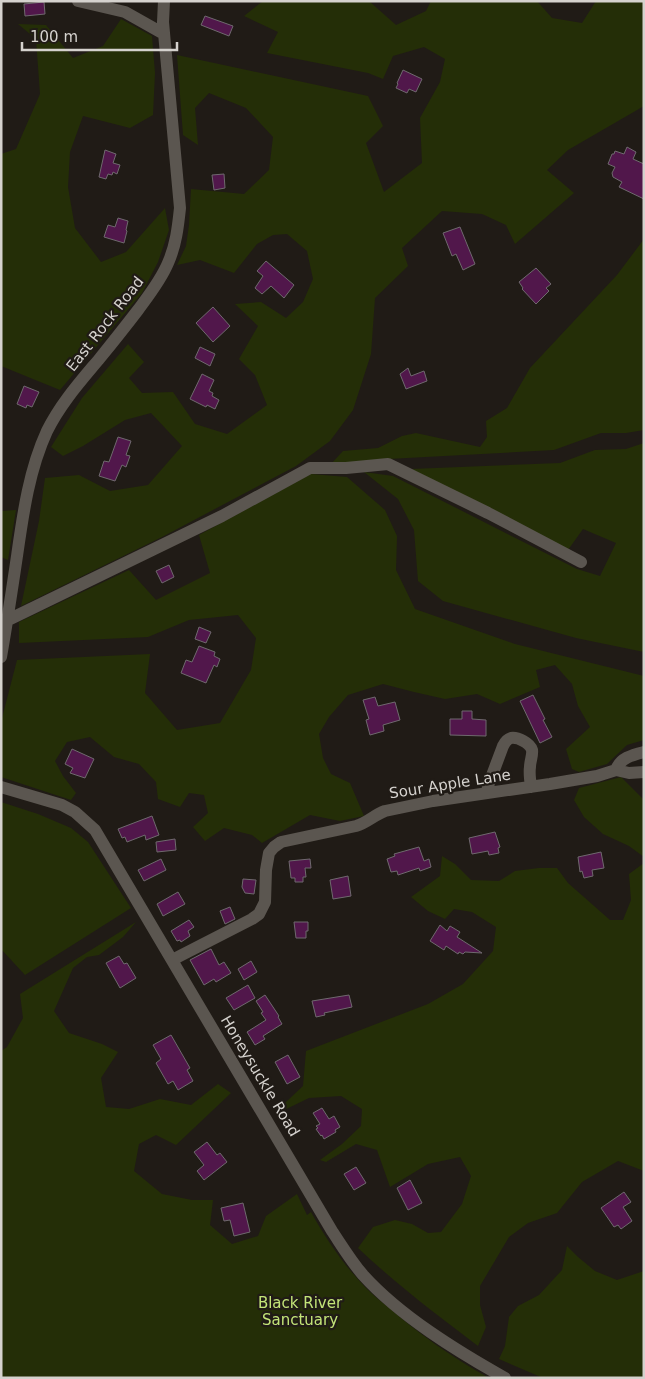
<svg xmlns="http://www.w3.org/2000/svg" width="645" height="1379" viewBox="0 0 645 1379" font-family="'DejaVu Sans',sans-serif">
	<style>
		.green { fill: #242e07 }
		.building { fill: #51174b; stroke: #6f696e }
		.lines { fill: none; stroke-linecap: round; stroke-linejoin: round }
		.minor { stroke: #5b5650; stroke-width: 12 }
		.labels { text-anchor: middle; stroke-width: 4.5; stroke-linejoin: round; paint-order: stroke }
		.street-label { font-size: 15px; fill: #d5d2ce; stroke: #201b16 }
		.park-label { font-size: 15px; fill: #c3e478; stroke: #201b16 }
	</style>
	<rect width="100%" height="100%" fill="#201b16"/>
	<path class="green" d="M263,1H369L396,25L426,11L431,1H537L552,18L582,23L596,1H644V106L568,150L547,170L574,193L515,244L506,225L482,214L442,211L402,248L408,266L375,298L371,354L353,410L330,441L296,466L162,537L21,606L39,521L45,478L79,475L110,491L148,485L182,446L151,413L125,420L83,446L63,456L51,447L82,398L128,344L144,362L129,378L142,393L173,392L195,424L227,434L267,405L255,375L239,359L258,326L235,304L261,302L286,318L303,302L313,279L307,251L287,234L273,235L257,244L234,273L200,260L177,265L186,246L189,225L191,189L244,194L269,170L273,137L246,108L209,93L195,108L198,145L183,135L177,55L368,96L383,126L366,143L384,192L422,163L420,118L440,82L445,59L424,47L393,56L383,79L368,73L267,53L278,32L244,16Z
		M121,19L152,36L155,73L153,115L130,128L83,116L70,152L68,187L75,228L101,262L126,252L165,208L169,230L158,262L142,293L60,390L1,366V154L16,149L40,94L36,39L18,24L46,25L73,58L103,46Z
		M644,239V430L626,433H601L554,450L388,459L330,465L343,451L378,448L402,436L416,433L480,447L487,437L486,421L507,408L530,368L617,275Z
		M644,443V652L576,638L443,601L418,581L414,530L398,499L364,472L393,476L577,569L600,576L616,543L583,529L568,550L411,469L560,463L595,450L626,449Z
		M311,474L347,477L385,510L397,536L396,570L415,609L515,644L644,676V740L627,745L607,764L579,772L572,769L566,749L590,727L578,706L572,684L555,665L536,670L540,687L500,704L477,694L445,699L414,692L383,684L348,695L329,717L319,734L323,758L331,774L350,783L364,816L340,821L310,815L262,843L252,835L224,828L205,841L193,827L208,813L204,795L189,793L180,807L158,799L156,782L139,764L114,757L90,737L67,742L55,761L63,776L76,793L71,800L1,777V722L17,660L150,654L145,693L177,730L220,723L251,670L256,638L238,615L189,620L148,637L19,643V622L129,570L156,600L210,573L199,535Z
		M16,510L8,560L1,557V511Z
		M621,777L644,800V857L629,846L603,834L584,817L574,800L579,788Z
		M1,802L38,814L71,828L88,842L131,908L25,975L1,949Z
		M442,856L455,864L471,880L499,881L515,871L539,868H557L568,883L610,920H623L631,900L629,874L644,863V1171L618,1161L582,1182L557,1213L528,1223L509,1237L480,1286V1305L486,1327L478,1346C437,1315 396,1284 358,1248L373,1227L395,1220L412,1224L428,1233L441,1232L462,1204L471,1176L460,1157L428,1164L390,1187L377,1150L356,1144L326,1162L320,1160L342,1144L361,1126L362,1109L341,1096L309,1098L278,1113L274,1108L286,1102L303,1086L306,1051L428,1004L463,984L493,951L496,927L472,912L454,909L445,919L428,911L411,897L440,876Z
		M136,922L123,937L99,955L87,957L73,968L54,1011L69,1033L102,1044L118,1052L101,1078L106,1107L129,1109L160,1099L191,1105L218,1084L231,1093L176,1145L156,1135L139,1144L134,1171L162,1194L192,1200H213L210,1225L232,1244L258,1236L266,1216L297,1194L307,1215L311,1212C326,1239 343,1264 365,1287C372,1294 380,1301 388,1307C419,1334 453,1358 489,1378H1V1051L7,1047L23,1018L20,994Z
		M567,1246L578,1257L595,1271L617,1280L644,1271V1378H543L499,1359L505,1346L509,1317L518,1306L539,1295L562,1270Z"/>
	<path class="building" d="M44,2L45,14L25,16L24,4Z
		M205,16L233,26L229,36L201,25Z
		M403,70L422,79L416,92L409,89L407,93L396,88L398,84L397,83Z
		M627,147L636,152L633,159L644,164V199L619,187L622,182L613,177L612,173L615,167L608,164L612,154H614L615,151L624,154Z
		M105,150L116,154L113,163L120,165L117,174L113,172L112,175L108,174L106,179L99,177Z
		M224,174L225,188L214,190L212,175Z
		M118,218L128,221L126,230L127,231L124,243L104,237L108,225L115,227Z
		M460,227L475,264L463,270L456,254L452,256L443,233Z
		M266,261L294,285L284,298L271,286L262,294L255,288L263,276L257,271Z
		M536,268L551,284L546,288L549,291L536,304L522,289L523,288L519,282Z
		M213,307L230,326L213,342L196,323Z
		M200,347L215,354L210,366L195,358Z
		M408,368L411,376L424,371L427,381L406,389L400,374Z
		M202,374L214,380L209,391L213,393L212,396L219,400L215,409L207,405L206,407L190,399Z
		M24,386L39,392L32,407L27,405L26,408L17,404Z
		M118,437L131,441L126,455L130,456L126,467L122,465L115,481L99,476L104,461L109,462Z
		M169,565L174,577L162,583L156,571Z
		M199,627L211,632L206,643L195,639Z
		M199,646L215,652L214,656L220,659L217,667L214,665L206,683L181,673L186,660L192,662Z
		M533,695L545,719L543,720L552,737L540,743L520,701Z
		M375,697L378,706L395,702L400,720L383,725L384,731L370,735L366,720L369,719L363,700Z
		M462,711H472V719L486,720V736L450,735V719H462Z
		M72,749L94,759L85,778L70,773L73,768L65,764Z
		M152,816L159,835L146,840L145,835L127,842L125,837L122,838L118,829Z
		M495,832L500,847L498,848L499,853L489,855L488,851L472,854L469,838Z
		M175,839L176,850L157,852L156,842Z
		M419,847L424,861L429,859L431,867L420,871L419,868L398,875L397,871L391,872L387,859L395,856L394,854Z
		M601,852L604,868L592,870L593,876L584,878L582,871L580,872L578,857Z
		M161,859L166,870L144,881L138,870Z
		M310,859L311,868H305L306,877H303V882H295V878H291L289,861Z
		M348,876L351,896L333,899L330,880Z
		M243,879L256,880L254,894L245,893L242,887Z
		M178,892L185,904L163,916L157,904Z
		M230,907L235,919L225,924L220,911Z
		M189,920L194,927L188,931L190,936L181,942L180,940L177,941L171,931Z
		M294,922H308V931H306V938H296Z
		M440,925L447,931L450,926L460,932L457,937L482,953L465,952L463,954L459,952L458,954L446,946L444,950L430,941Z
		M211,949L219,965L224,962L231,973L216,982L214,979L204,985L190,960Z
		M119,956L124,964L127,963L136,978L120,988L106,963Z
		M251,961L257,972L244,980L238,969Z
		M248,985L255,998L234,1010L226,998Z
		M265,995L279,1016L278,1017L282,1024L263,1036L265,1039L255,1045L247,1032L266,1020L261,1013L263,1012L256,1001Z
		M349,995L352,1007L324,1013L325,1015L316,1017L312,1001Z
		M171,1035L190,1068L187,1070L193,1081L178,1090L173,1081L168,1084L156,1063L161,1059L153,1045Z
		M288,1055L300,1077L287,1084L275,1062Z
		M322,1108L329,1119L334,1116L340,1127L335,1130L336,1132L324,1139L322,1135L321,1136L316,1129L318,1128L316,1126L320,1124L313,1113Z
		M207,1142L217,1155L220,1153L227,1162L204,1180L197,1171L204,1165L194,1152Z
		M356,1167L366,1183L354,1190L344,1174Z
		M410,1180L422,1203L408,1210L397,1188Z
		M624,1192L631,1202L623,1207L632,1221L621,1229L618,1225L614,1227L601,1208Z
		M243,1203L250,1232L234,1236L230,1220L224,1221L221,1208Z"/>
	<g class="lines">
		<path class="minor" d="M78,1L125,12L164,34
			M8,620L222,516L310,468H346L388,464L488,513L581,562
			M1,657C7,623 12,590 17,556C23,514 29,470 47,431C61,403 80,382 100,358C113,342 125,327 138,310C149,295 161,280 168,263C176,245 178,227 180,208L163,22L164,1
			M616,770C620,758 632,755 644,752
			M1,787L62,805L75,812L95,830L332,1231C342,1246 351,1261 363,1275C400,1316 457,1351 505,1378
			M487,793L488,786L503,746C505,742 507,739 511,738C518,737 530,743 532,750C533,755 530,761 530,767C529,773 530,780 531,787
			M172,960L252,919L259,914L265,902L266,870L269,853L274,847L281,842L356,826C367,823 374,815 385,811L433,801L550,784L597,776L616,770L629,773L644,772"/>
	</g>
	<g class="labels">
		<g class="street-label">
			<text transform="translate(105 324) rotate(-52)" y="5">East Rock Road</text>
			<text transform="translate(450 784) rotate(-9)" y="5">Sour Apple Lane</text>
			<text transform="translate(260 1076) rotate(59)" y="5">Honeysuckle Road</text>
		</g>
		<g class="park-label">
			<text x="300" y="1308">Black River<tspan x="300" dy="17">Sanctuary</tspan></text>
		</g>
	</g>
	<rect width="645" height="1379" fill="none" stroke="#d5d2ce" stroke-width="5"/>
	<path d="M22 42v8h155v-8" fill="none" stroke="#d5d2ce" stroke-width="2.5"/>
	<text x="30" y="42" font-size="15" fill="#d5d2ce" stroke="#201b16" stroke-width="4" paint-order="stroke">100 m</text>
</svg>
